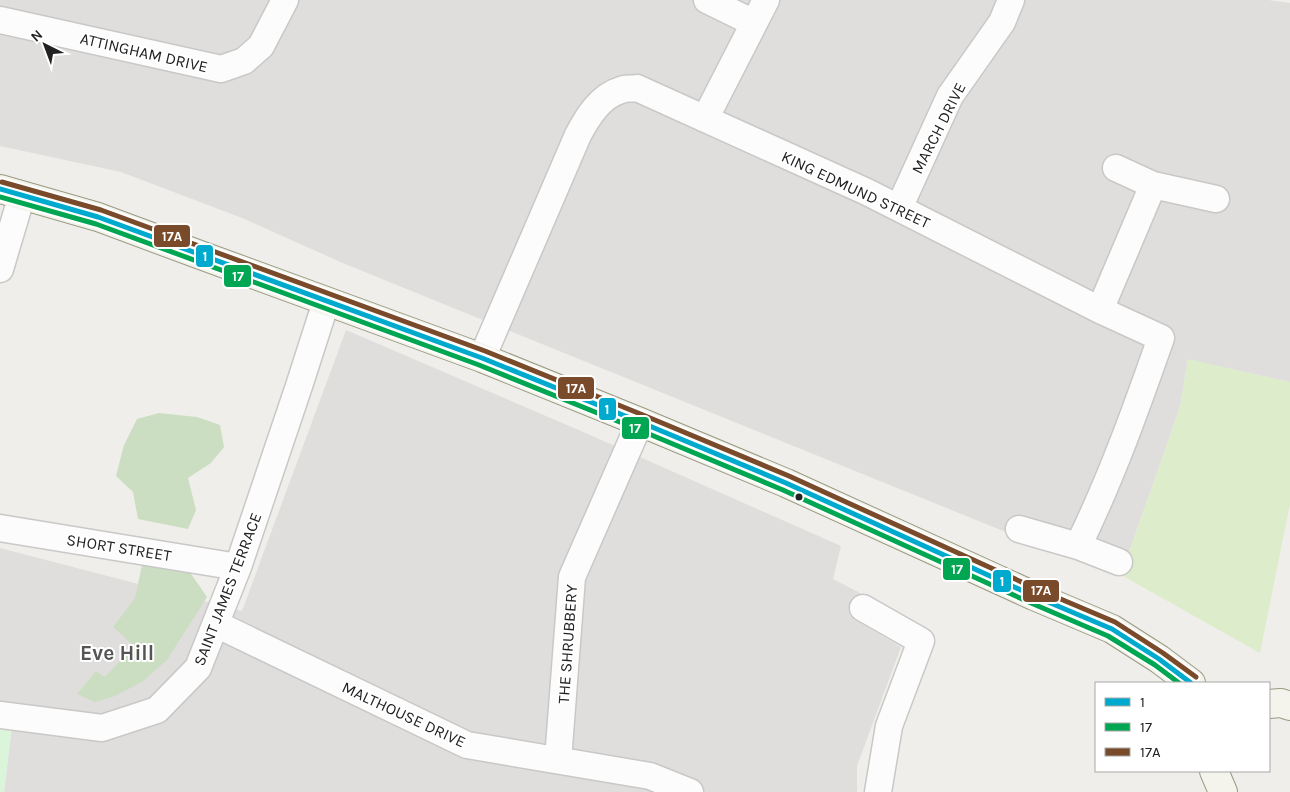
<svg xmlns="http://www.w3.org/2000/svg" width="1290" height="792" viewBox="0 0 1290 792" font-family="Karla,sans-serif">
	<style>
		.residential { fill: #dfdedc }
		.grass { fill: #ddeccb }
		.forest { fill: #cbdec1 }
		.park { fill: #daf5da }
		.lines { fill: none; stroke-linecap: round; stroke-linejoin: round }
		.minor-casing { stroke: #c9c8c7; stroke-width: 29 }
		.secondary-casing { stroke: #999a82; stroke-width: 30 }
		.minor { stroke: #fdfcfc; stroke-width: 26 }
		.secondary { stroke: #f4f4ed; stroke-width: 28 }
		.bus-1-casing { stroke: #fff; stroke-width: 9 }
		.bus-2-casing { stroke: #fff; stroke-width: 9 }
		.bus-3-casing { stroke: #fff; stroke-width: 9 }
		.bus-1 { stroke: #00a9ce; stroke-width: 5 }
		.bus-2 { stroke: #00a651; stroke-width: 5 }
		.bus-3 { stroke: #7a4b2a; stroke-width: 5 }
		.bus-dot { fill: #222; stroke: #fff; stroke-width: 2 }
		.labels { text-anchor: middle; stroke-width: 4; stroke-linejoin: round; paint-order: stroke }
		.street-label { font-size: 16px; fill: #222; stroke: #fff }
		.district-label { font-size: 21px; font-weight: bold; fill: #555; stroke: #fff }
		.line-badge { stroke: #fff; stroke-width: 2 }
		.badge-label { font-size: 14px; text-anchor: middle; font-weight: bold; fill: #fff }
	</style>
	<rect width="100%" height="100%" fill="#f0eeeb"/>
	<path class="residential" d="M0,0H1269L1290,3V382L1188,360L1180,407L1121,575L1013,535L345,264L242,218L121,172L0,146Z
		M346,330L581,431L841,546L833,579L866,596L853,619L901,647L857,766V792H4L12,726L0,725V548L242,611Z"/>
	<path class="grass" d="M1188,359L1290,382V504L1260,653L1121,575L1180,407Z"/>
	<path class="forest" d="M159,413L197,417L220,425L224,447L211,463L188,478L196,510L188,529L138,519L133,492L116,476L124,445L137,419Z
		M142,565L189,571L207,597L167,660L142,682L115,696L95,702L77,694L96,671L105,677L134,646L113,627L135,598Z"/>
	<path class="park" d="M0,725L12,726L4,792H0Z"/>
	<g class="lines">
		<defs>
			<path id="minor" d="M707,0L754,23
				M0,20L221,69L244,61L261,46L285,0
				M705,119L766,0
				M1153,185L1216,199
				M899,208L950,96L1002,22L1011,0
				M0,269L22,195
				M1100,310L1153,185L1116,168
				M482,358L578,135C587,118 600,96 621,90C625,88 632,89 637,88L867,192L1100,310L1161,338C1136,409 1111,479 1078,546
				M0,528L238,567
				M1019,529L1078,546L1119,562
				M863,608L921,641L889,726L878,792
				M216,624L467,745L650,776L690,792
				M0,715L102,728L157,710L198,668L238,567L299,386L326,302
				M558,760L572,577L640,422"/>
			<path id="secondary" d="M0,189L98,217L203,256L482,358L640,422L786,483L1034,596L1112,629L1159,659L1191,683
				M1269,704L1281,703L1290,706
				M1214,771L1223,792"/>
		</defs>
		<use href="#minor" class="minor-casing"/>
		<use href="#secondary" class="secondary-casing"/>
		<use href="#minor" class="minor"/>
		<use href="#secondary" class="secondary"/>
		<defs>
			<path id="bus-1" d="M0,189L98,217L482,358L640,422L786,483L1034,596L1112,629L1159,659L1191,683"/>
			<path id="bus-2" d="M0,197L96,224L479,365L637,429L783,490L1031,603L1108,636L1155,665L1179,683"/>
			<path id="bus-3" d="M2,182L101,210L485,351L643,415L789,476L1037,589L1115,622L1163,653L1196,677"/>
		</defs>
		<use href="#bus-1" class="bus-1-casing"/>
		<use href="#bus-2" class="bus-2-casing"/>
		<use href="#bus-3" class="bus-3-casing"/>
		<use href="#bus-1" class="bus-1"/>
		<use href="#bus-2" class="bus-2"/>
		<use href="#bus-3" class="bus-3"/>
	</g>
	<circle class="bus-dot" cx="799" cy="497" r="4.5"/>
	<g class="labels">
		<g class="street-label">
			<text transform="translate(144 52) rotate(13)" y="6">ATTINGHAM DRIVE</text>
			<text transform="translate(938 128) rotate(-63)" y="6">MARCH DRIVE</text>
			<text transform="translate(856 189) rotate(25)" y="6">KING EDMUND STREET</text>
			<text transform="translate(119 547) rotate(9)" y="6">SHORT STREET</text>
			<text transform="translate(227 589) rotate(-69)" y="6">SAINT JAMES TERRACE</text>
			<text transform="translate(567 644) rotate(-86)" y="6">THE SHRUBBERY</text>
			<text transform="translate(404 714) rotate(25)" y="6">MALTHOUSE DRIVE</text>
		</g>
		<g class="district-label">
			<text x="117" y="660">Eve Hill</text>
		</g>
	</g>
	<g class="line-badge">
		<rect x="153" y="224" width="38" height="24" rx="5" fill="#7a4b2a"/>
		<rect x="195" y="244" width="19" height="24" rx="5" fill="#00a9ce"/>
		<rect x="223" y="264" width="29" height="24" rx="5" fill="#00a651"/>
		<rect x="557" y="376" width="38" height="24" rx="5" fill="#7a4b2a"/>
		<rect x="598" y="397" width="19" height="24" rx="5" fill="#00a9ce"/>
		<rect x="621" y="416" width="29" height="24" rx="5" fill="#00a651"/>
		<rect x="942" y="557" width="29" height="24" rx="5" fill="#00a651"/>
		<rect x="992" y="569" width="20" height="24" rx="5" fill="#00a9ce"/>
		<rect x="1022" y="579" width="38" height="24" rx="5" fill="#7a4b2a"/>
	</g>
	<g class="badge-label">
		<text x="172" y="241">17A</text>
		<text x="205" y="261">1</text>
		<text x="238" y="281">17</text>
		<text x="576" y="393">17A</text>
		<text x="607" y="414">1</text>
		<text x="635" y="433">17</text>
		<text x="957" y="574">17</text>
		<text x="1002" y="586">1</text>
		<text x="1041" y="595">17A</text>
	</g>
	<rect x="1095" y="682" width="175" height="90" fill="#ffffff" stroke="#a7a7a7"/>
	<rect x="1105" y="698" width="25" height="8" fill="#00a9ce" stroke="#a7a7a7"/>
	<text x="1140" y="707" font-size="15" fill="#222222">1</text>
	<rect x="1105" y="723" width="25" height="8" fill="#00a651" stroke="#a7a7a7"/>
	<text x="1140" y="732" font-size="15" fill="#222222">17</text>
	<rect x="1105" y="748" width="25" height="8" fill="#7a4b2a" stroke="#a7a7a7"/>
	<text x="1140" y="757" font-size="15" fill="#222222">17A</text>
	<g transform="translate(45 45) rotate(318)" stroke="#ffffff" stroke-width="4" paint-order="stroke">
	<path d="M0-4L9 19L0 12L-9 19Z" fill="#222222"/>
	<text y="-8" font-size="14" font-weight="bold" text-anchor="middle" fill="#222222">N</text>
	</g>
</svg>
